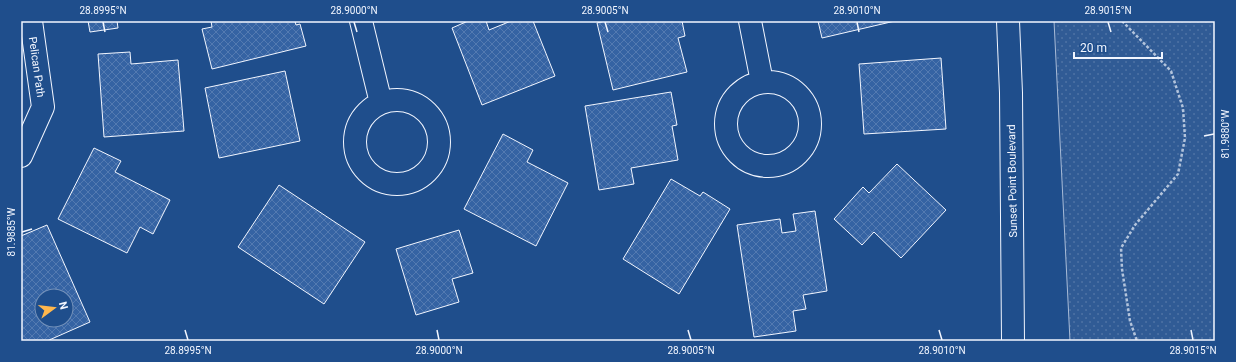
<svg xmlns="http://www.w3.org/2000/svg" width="1236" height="362" viewBox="0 0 1236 362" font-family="Roboto,sans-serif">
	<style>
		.grass { fill: url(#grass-dots); stroke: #a8bbd7 }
		.building { fill: url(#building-cross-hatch); stroke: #f2f6ff; fill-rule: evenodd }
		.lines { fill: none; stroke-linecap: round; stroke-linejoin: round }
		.minor-casing { stroke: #f2f6ff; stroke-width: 24 }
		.tertiary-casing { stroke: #f2f6ff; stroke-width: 24 }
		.path { stroke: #b3c4dc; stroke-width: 2.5; stroke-dasharray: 3 2; stroke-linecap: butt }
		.minor { stroke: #1f4e8c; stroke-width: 22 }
		.tertiary { stroke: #1f4e8c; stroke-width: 22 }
		.ticks { fill: none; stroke: #f2f6ff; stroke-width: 1.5 }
		.labels { text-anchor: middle; stroke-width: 3; stroke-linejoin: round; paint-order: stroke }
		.street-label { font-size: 11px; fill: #f2f6ff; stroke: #1f4e8c }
		.neatline { fill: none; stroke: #f2f6ff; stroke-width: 1.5 }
		.ticks-label { font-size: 10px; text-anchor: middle; fill: #f2f6ff }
	</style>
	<defs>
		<pattern id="grass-dots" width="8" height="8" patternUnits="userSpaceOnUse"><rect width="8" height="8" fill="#305b95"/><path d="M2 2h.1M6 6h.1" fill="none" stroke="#4e73a5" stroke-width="1.8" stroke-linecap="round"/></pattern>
		<pattern id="building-cross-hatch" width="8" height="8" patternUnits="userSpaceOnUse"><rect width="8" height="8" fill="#3563a3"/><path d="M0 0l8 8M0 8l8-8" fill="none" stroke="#537ab1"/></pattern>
	</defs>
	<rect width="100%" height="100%" fill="#1f4e8c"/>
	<path class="grass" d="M1054,21H1215V341H1070Z"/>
	<path class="building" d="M88,21H117L118,28L90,32Z
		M211,21H295L296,25L300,24L306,46L212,69L202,29L212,27Z
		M468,21H486L489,30L511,21H533L555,76L482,105L452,28Z
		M605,21H682L685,36L678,38L687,72L613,90L597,23Z
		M818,21H895L822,38Z
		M130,52L131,64L178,60L184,131L104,137L98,54Z
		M941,58L946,129L864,134L859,64Z
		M285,71L300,141L219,158L205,88Z
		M671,92L677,125L672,126L678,160L631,168L634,184L599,190L585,106Z
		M503,134L533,150L527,162L568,183L536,246L464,209Z
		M94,148L121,161L115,172L170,200L153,234L140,227L127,253L58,219Z
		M897,164L946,210L901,258L874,232L862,245L834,219L863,187L869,193Z
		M671,179L700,196L703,192L730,209L679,294L623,259Z
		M279,185L365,242L324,304L238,247Z
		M815,211L827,291L803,295L806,309L793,311L796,331L754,337L737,225L780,219L782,233L796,231L793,214Z
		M47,225L90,322L47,341H21V236ZM42,296H66V320H42Z
		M459,230L473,273L452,279L459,302L416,315L396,249Z"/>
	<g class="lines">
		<defs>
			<path id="minor" d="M361,21L381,103
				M750,21L762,82
				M726 124a42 42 0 1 1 84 0a42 42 0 1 1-84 0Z
				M355 142a42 42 0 1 1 84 0a42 42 0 1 1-84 0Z
				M21,156L43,107L31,21"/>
			<path id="tertiary" d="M1008,21L1011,93L1013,341"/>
		</defs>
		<use href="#minor" class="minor-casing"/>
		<use href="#tertiary" class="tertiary-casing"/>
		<path class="path" d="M1122,21L1171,71L1183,108L1185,138L1178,174L1135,225L1121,248L1122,269L1130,321L1137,341"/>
		<use href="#minor" class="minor"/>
		<use href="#tertiary" class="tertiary"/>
	</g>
	<path class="ticks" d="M103,22L105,32M354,22L357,32M605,22L608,32M857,22L859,32M1108,22L1111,32M1204,136L1214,134M22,232L32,229M185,330L188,340M437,330L439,340M688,330L691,340M939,330L942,340M1191,330L1193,340"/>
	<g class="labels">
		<g class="street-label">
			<text transform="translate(37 67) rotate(82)" y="4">Pelican Path</text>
			<text transform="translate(1012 181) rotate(-91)" y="4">Sunset Point Boulevard</text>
		</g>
	</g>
	<rect width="1236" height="362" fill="none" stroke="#1f4e8c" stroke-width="44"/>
	<g transform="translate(54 308) rotate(75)"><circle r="19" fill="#1f4e8c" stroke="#7391ba"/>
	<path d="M0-3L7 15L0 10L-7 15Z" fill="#ffb74d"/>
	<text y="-6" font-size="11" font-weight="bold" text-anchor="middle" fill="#f2f6ff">N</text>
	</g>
	<path d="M1074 52v6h88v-6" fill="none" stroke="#f2f6ff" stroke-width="2"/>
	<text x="1080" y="52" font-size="12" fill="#f2f6ff" stroke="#1f4e8c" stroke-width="3" paint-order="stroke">20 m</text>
	<rect x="22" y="22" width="1192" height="318" class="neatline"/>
	<g class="ticks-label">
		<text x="103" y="14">28.8995°N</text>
		<text x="354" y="14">28.9000°N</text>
		<text x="605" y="14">28.9005°N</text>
		<text x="857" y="14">28.9010°N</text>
		<text x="1108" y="14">28.9015°N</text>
		<text transform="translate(1225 134) rotate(-90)" y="4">81.9880°W</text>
		<text transform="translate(11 232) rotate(-90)" y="4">81.9885°W</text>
		<text x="188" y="354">28.8995°N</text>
		<text x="439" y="354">28.9000°N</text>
		<text x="691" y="354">28.9005°N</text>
		<text x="942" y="354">28.9010°N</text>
		<text x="1193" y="354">28.9015°N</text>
	</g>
</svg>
